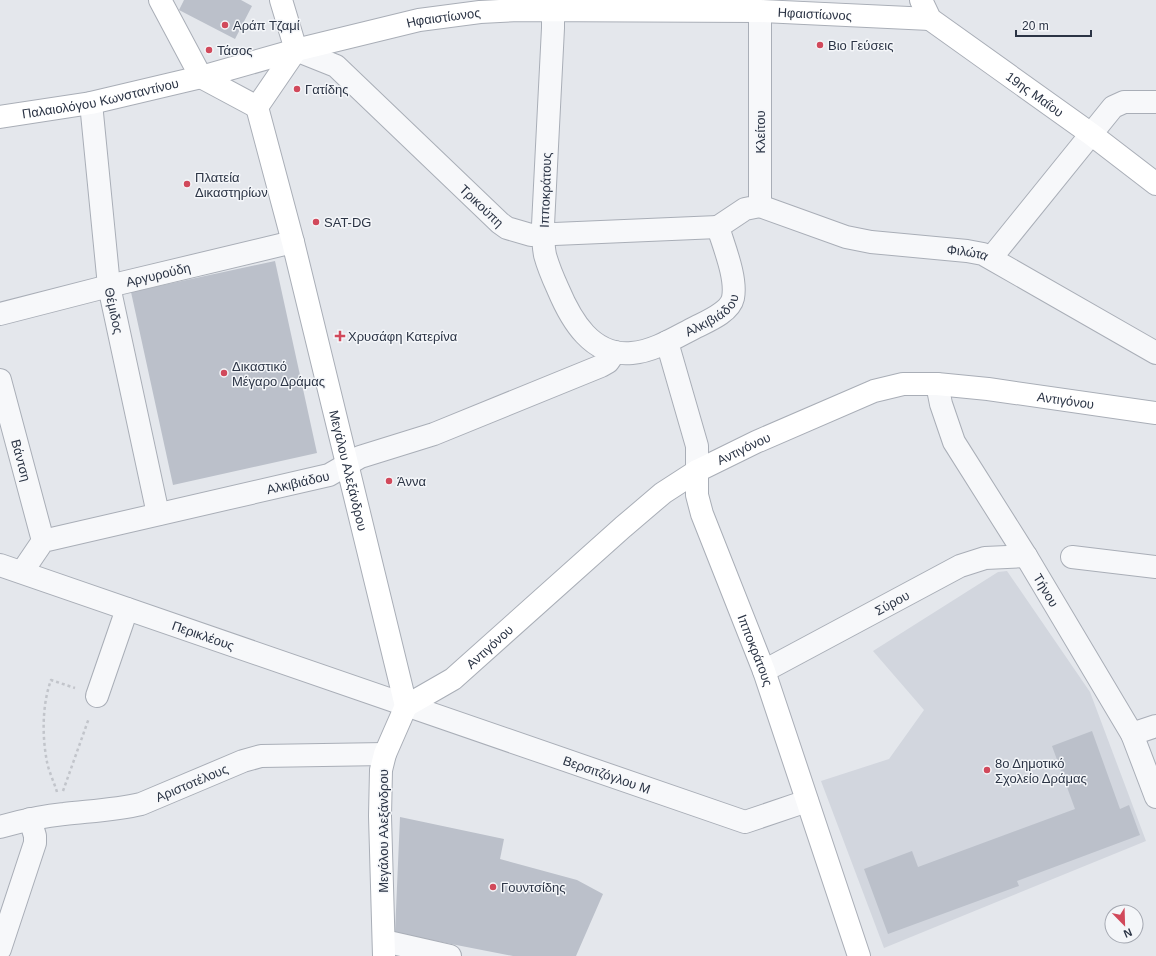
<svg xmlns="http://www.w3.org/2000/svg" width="1156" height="956" viewBox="0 0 1156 956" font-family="Arial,sans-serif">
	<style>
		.built { fill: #d2d6de }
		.building { fill: #bbc0ca }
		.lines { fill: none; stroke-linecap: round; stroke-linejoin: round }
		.street-casing { stroke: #a9aeb7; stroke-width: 24 }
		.secondary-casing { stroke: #a9aeb7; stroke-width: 24 }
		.path { stroke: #c2c5cb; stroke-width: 2.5; stroke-dasharray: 3 3; stroke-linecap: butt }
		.street { stroke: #f7f8fa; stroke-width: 22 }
		.secondary { stroke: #fff; stroke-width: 22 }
		.poi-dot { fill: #d1495b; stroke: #f4f6f9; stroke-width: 1.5 }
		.labels { text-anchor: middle; stroke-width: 3; stroke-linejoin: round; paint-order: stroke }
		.street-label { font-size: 13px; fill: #2b3445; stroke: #f4f6f9 }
		.poi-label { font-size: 13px; fill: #2b3445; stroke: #f4f6f9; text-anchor: start }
	</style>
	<rect width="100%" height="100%" fill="#e4e7ec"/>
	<path class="built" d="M1007,571L1090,692L1146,841L884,948L821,781L889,759L924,710L873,651L998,572Z"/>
	<path class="building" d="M184,0H241L252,6L235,39L179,10Z
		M275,261L317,453L173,485L131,292Z
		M1092,731L1120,809L1129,805L1140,835L1017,881L1019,886L888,934L864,869L912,851L918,867L1075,809L1052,746Z
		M400,817L504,839L500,859L577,880L603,894L576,956H513L395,933Z"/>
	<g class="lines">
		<defs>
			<g id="street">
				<path id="s1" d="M553,0V28L543,225C543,235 543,245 545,255C548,266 553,278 558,289C571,320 592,357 632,353C655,351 676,337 696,327C708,321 730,312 733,298C737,278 724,247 718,227"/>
				<path id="s2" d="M296,50L336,66L500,223L507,228L531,235L718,227"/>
				<path id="s3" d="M91,103L109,286L158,514"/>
				<path id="s4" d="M760,206L846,237L871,242L967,251L983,254L1156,353"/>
				<path d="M718,227L745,209L760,206V11"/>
				<path d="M991,258L1113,107L1124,102H1156"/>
				<path id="s5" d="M0,314L109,286L293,242"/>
				<path d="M667,342L697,446V471"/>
				<path id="s6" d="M0,380L43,541"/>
				<path id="s7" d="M937,384L941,404L954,442L1026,556L1132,734L1156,797"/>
				<path d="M1072,557L1156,567"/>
				<path id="s8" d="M0,565L745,822L807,801"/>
				<path id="s9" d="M22,572L43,541L329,475L360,457L434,434L601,366L608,362L615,352"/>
				<path id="s10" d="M764,671L960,566L985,558L1026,556"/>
				<path d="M97,696L127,609"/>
				<path d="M1132,734L1156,726"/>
				<path id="s11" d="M0,827C21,821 42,816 64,814C90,811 116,810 141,804L243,761L261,756L385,754"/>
				<path d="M384,941L450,956"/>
				<path d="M0,949L35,843V836L30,819"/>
			</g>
			<g id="secondary">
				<path d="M160,0L201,77"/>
				<path id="s12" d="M281,0L296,50L257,107L293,242L406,706L385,754L381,770L380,816L384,956"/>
				<path id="s13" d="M921,0L930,19L1091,134L1156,184"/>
				<path d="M201,77L257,107"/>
				<path id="s14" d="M0,117L91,103L201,77L296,50L419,20L480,12L519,10L760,11L930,19"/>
				<path id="s15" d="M697,471V495L702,514L764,671L859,956"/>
				<path id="s16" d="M406,706L453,679L623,527L663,493L697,471L756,442L874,391L903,384H937L988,389L1156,413"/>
			</g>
		</defs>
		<use href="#street" class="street-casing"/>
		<use href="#secondary" class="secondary-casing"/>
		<path class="path" d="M63,791L89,718
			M57,792C54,782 49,772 47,762C42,736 42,705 51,680L75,688"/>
		<use href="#street" class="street"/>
		<use href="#secondary" class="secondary"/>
	</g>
	<g class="poi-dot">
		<circle cx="225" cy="25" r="4"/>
		<circle cx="820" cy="45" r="4"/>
		<circle cx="209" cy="50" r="4"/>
		<circle cx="297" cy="89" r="4"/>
		<circle cx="187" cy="184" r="4"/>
		<circle cx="316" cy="222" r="4"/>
		<path d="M338 330h4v4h4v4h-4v4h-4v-4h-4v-4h4z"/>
		<circle cx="224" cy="373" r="4"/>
		<circle cx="389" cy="481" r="4"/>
		<circle cx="987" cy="770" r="4"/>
		<circle cx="493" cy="887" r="4"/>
	</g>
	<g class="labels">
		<g class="street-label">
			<text dy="5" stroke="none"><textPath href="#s14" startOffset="827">Ηφαιστίωνος</textPath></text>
			<text dy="5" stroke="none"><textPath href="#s14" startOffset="455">Ηφαιστίωνος</textPath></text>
			<text dy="5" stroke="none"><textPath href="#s13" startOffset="150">19ης Μαΐου</textPath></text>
			<text dy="5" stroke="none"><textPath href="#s14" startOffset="102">Παλαιολόγου Κωνσταντίνου</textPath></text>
			<text transform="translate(760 132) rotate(-90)" y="5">Κλείτου</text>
			<text transform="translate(545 190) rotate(-88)" y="5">Ιπποκράτους</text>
			<text dy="5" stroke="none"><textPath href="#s2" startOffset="245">Τρικούπη</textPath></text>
			<text dy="5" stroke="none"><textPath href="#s4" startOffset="214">Φιλώτα</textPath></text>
			<text dy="5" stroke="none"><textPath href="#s5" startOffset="163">Αργυρούδη</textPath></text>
			<text dy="5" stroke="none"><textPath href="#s3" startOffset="209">Θέμιδος</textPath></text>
			<text dy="5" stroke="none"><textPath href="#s1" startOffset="487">Αλκιβιάδου</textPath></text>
			<text dy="5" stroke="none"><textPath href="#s16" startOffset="763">Αντιγόνου</textPath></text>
			<text dy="5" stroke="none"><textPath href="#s16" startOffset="427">Αντιγόνου</textPath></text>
			<text dy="5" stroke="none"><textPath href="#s6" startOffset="83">Βάντση</textPath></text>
			<text dy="5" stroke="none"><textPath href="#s12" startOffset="496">Μεγάλου Αλεξάνδρου</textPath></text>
			<text dy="5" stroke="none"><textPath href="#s9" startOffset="299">Αλκιβιάδου</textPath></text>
			<text dy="5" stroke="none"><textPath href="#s7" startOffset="235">Τήνου</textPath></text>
			<text dy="5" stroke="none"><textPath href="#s10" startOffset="145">Σύρου</textPath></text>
			<text dy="5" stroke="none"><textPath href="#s8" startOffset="215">Περικλέους</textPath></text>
			<text dy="5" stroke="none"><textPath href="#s16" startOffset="103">Αντιγόνου</textPath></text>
			<text dy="5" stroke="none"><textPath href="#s15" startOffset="190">Ιπποκράτους</textPath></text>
			<text dy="5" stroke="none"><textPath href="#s8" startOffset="642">Βερσιτζόγλου Μ</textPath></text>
			<text dy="5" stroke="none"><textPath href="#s11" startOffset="198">Αριστοτέλους</textPath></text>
			<text transform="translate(383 831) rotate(-90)" y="5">Μεγάλου Αλεξάνδρου</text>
		</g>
		<g class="poi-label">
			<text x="233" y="30">Αράπ Τζαμί</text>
			<text x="828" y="50">Βιο Γεύσεις</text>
			<text x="217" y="55">Τάσος</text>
			<text x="305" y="94">Γατίδης</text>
			<text x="195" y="182">Πλατεία<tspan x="195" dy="15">Δικαστηρίων</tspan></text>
			<text x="324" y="227">SAT-DG</text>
			<text x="348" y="341">Χρυσάφη Κατερίνα</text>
			<text x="232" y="371">Δικαστικό<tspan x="232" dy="15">Μέγαρο Δράμας</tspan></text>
			<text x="397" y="486">Άννα</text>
			<text x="995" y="768">8ο Δημοτικό<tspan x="995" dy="15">Σχολείο Δράμας</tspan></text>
			<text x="501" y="892">Γουντσίδης</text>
		</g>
	</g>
	<g transform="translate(1124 924) rotate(157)"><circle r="19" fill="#f4f6f9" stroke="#a4a8b1"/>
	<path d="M0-3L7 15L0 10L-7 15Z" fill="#d1495b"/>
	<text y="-6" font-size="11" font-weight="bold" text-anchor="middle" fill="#2b3445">N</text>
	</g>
	<path d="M1016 30v6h75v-6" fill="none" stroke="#2b3445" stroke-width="2"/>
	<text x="1022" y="30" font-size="12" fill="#2b3445" stroke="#f4f6f9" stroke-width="3" paint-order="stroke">20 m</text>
</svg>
